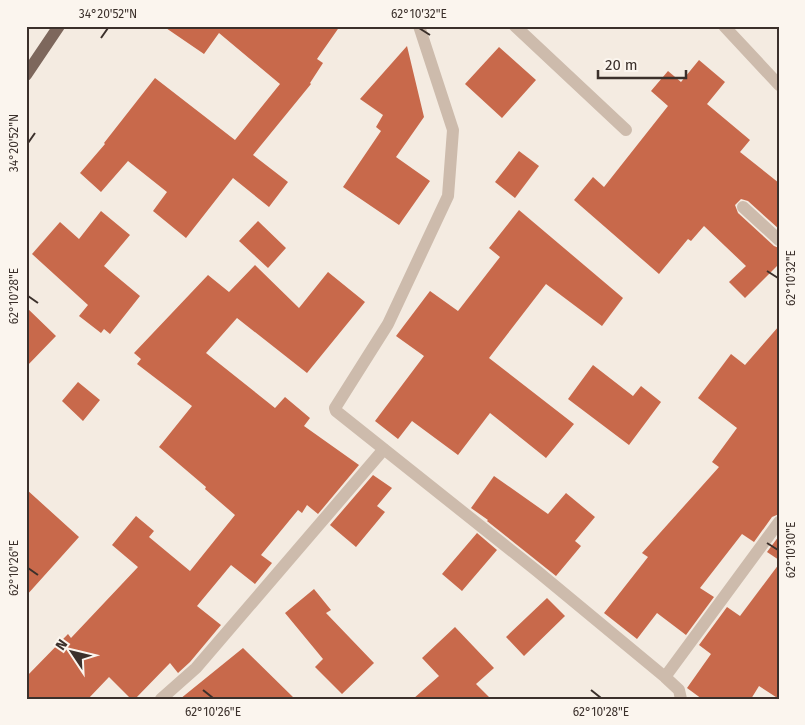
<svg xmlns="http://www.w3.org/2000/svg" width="805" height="725" viewBox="0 0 805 725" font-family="'Fira Sans',sans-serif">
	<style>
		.building { fill: #c8694b }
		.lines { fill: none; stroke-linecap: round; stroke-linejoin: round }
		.minor { stroke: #cdbbac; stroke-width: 12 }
		.primary { stroke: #7d675c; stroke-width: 12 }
		.ticks { fill: none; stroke: #3b302b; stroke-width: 2 }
		.neatline { fill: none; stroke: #3b302b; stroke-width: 2 }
		.ticks-label { font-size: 12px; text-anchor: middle; fill: #3b302b }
	</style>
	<rect width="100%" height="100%" fill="#f4ebe1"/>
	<path class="building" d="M163,26H340L317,59L323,63L310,83L311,84L253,155L288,182L269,207L233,178L186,238L153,211L167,192L128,161L101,192L80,173L105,144L104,143L155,78L235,140L280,84L219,33L204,54Z
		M407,46L424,117L396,157L430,181L399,225L343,187L381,131L376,127L383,115L360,99Z
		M499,47L536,80L502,118L465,84Z
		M699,60L725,82L707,104L750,140L740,152L779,183V229L748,201L741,199L735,205L738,213L774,246L779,248V264L745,298L729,282L746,266L704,226L691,241L688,239L659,274L574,200L593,177L604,187L668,106L651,91L668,71L681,82Z
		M519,151L539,166L515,198L495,182Z
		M519,210L623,298L602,326L546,284L489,358L574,424L546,458L490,413L458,455L412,421L398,439L375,421L424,356L396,336L430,291L458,311L500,257L489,248Z
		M101,211L130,235L104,266L140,296L110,334L104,329L101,333L79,316L88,305L32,254L60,222L79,239Z
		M258,221L286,248L268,268L239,241Z
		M255,265L299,308L328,272L365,302L307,373L237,318L206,353L275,408L285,397L310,418L304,426L359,465L318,514L307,505L302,513L298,510L261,555L272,563L255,584L231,565L197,606L221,625L190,662L178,673L170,663L135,699H131L109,677L88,699H26V677L68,634L71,638L138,567L112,545L136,516L154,531L149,537L190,571L235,515L205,489L206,487L159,447L192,406L137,364L141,359L134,353L208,275L229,292Z
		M26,307L56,336L26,367Z
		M779,326V514L772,517L754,542L742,534L700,588L714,597L686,635L657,613L637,639L604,613L648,557L642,553L719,467L712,462L737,428L698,398L731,354L745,365Z
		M593,365L633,396L641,386L661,402L629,445L568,399Z
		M78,382L100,400L83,421L62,401Z
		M373,475L392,488L377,506L385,512L356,547L330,525Z
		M494,476L548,514L566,493L595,517L575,541L581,546L556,576L487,521L488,520L471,508Z
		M26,489L79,537L26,596Z
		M477,533L497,550L462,591L442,574Z
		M779,536V560L767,552Z
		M779,564V699L759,686L751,699H702L687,688L711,654L699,645L727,607L740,616Z
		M314,589L331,610L326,613L374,663L342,694L315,667L323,659L285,613Z
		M547,598L565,616L524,656L506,637Z
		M455,627L494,668L476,684L491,699H413L439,676L422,658Z
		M243,648L295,699H180Z"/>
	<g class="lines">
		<path class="minor" d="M419,26L453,130L448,196L388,324L335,408L336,411L537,571L665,677L679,690L681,699
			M515,26L626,130
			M724,26L779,85
			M743,207L779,240
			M665,677L779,522
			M161,699L196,668L384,449"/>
		<path class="primary" d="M26,75L59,26"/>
	</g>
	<path class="ticks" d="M419,28L430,35M101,38L108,28M28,143L35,133M767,271L778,278M28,296L38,303M767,543L778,550M28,568L38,575M203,690L213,698M591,690L601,698"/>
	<rect width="805" height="725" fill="none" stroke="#fbf5ee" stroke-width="55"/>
	<g transform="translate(72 652) rotate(305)" stroke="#fbf5ee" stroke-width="4" paint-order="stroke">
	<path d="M0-4L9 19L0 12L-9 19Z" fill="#3b302b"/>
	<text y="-8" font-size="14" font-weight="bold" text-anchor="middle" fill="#3b302b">N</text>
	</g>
	<path d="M598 70v8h88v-8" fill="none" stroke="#3b302b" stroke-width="2.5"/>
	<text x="605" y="70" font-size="15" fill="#3b302b" stroke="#fbf5ee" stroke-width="4" paint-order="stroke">20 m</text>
	<rect x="28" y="28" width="750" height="670" class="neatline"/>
	<g class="ticks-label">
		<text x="108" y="18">34°20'52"N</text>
		<text x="419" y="18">62°10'32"E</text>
		<text transform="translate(14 143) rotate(-90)" y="4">34°20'52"N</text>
		<text transform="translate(791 278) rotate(-90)" y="4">62°10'32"E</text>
		<text transform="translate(14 296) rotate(-90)" y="4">62°10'28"E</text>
		<text transform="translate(791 550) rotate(-90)" y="4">62°10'30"E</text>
		<text transform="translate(14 568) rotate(-90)" y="4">62°10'26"E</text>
		<text x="213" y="716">62°10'26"E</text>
		<text x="601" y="716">62°10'28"E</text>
	</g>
</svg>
